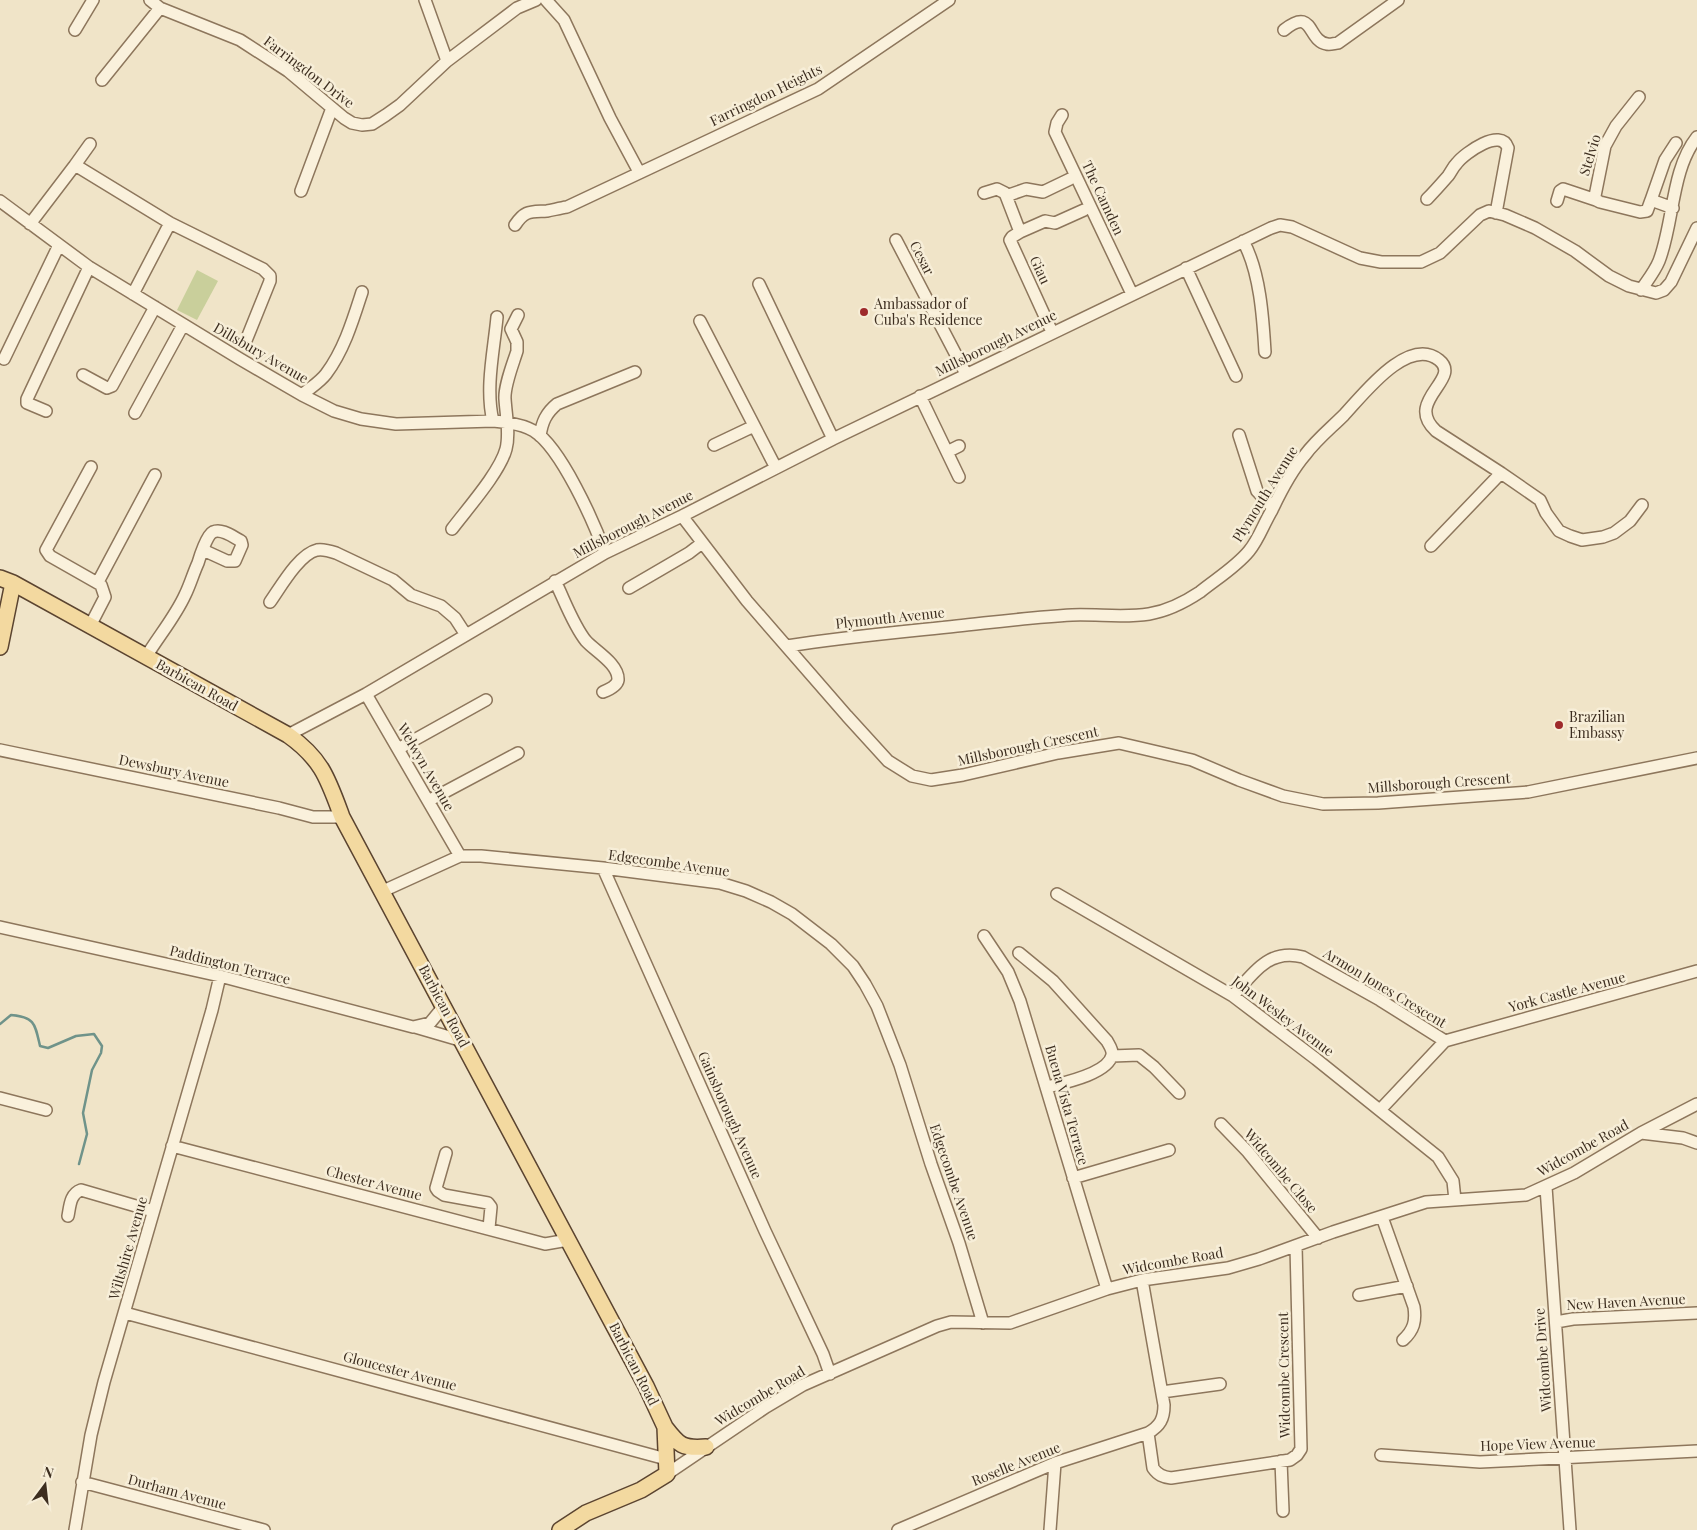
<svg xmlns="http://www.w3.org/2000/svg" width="1697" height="1530" viewBox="0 0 1697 1530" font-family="'Playfair Display',serif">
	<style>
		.green { fill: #c9cf9b }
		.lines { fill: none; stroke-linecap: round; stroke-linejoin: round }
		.stream { stroke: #6f938a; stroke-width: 2.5 }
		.minor-casing { stroke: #8d765c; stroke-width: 14 }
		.major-casing { stroke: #5b4430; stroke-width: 18 }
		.minor { stroke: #faf1dc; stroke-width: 11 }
		.major { stroke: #f3d9a0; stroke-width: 15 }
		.poi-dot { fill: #9e2a2b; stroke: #f7eed8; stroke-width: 2 }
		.labels { text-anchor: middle; stroke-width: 5; stroke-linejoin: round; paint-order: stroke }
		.street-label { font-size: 14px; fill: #3d2e20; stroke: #f7eed8 }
		.poi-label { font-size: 14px; fill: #3d2e20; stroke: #f7eed8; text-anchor: start }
	</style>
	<rect width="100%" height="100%" fill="#f0e4c8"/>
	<path class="green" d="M197,270L218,281L197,320L177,310Z"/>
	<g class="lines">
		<path class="stream" d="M0,1024L11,1015C35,1017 35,1024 40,1046L48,1048L76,1036L94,1034L102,1046L101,1053L92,1070L83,1113L87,1134L79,1164"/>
		<defs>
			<path id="minor" d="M150,0L160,8L240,40L288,71L344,118L352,123L362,125L372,124L386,115L400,105L447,61L517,8L536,0
				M425,0L447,61
				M546,0L564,20L610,118L639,172
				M75,30L93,0
				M1284,30C1314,6 1307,41 1327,44C1330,45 1335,43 1338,43L1398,0
				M102,80L160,8
				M1639,97L1616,126L1605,146L1595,196L1596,200L1600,202L1640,212L1647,211L1651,200L1673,208
				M1062,115L1057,123L1055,132L1132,294
				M75,165L90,144
				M301,191L332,108
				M984,193L997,189L1005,193L1020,232
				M1006,196L1026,189L1043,192L1070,179
				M1427,199C1434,192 1441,184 1448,176C1451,172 1453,167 1457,163C1465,153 1501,127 1508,148L1496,213
				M1651,200L1665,160L1676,143
				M0,201L89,267L240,359L302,395L334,411L361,419L396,424L493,421C506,422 522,424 534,431C561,448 594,522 605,553
				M1557,201L1560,191L1563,189L1596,200
				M30,224L75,165L170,223L263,269L270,276V281L245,343
				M515,225C525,210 530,212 547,211C553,210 560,208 567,207L818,89L949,0
				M896,240L966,374
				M1243,241C1260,271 1263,318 1265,352
				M1186,268L1236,376
				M759,284L833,439
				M1641,290C1647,281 1655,271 1659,261C1674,222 1671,170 1697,137
				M133,294L170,223
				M700,321L776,468
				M1052,332L1010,240L1012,237L1020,232L1045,221L1055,223L1084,210
				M4,359L59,245
				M83,375L107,388L112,386L155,307
				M302,395C310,388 320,382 326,374C344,350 353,320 362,292
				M920,396L959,477
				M46,411L27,403V399L89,267
				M135,413L183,325
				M493,421C485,388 494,350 497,317
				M1239,435L1257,491L1273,508
				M540,436C542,422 546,413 557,404L635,372
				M714,445L754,426
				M947,452L959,446
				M682,516L747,601L847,716L888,761L912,776L931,780L963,775L1058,753L1119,743L1192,760L1239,780L1283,796L1323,804L1378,803L1528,792L1697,758
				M452,529C467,509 500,472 506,449C510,434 506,415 505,399C504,386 513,364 517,351V342L511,329L518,315
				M1431,546L1501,473
				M555,581C564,599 573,625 586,641C595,651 619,664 618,680C617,686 608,690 603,692
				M98,582L155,475
				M629,588L689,553L702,543
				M270,602C280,588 299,554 317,550C323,549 330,551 336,553L393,580L411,595L441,606L455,618L466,635
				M90,626L105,597L101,585L50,556L46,550L91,467
				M787,646C843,637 900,632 957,626C995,622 1034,617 1072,615C1098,614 1124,618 1149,614C1167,611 1185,602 1200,592C1216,579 1236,567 1249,551C1259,539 1264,523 1272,510C1280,493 1293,469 1305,455C1316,440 1331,428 1344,415C1362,396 1408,335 1439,360C1463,379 1403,401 1436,431L1501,473L1540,500L1546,513L1559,531L1570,536L1582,540L1603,537L1614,533L1630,521L1642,505
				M146,657C158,637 175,617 185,595C190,585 193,574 198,563C200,556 207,535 213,532C222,528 233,537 241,541L242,545L235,561H227L203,550
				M366,694L460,856
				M288,735L366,694L605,553L682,516L833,439L1271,228L1280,225L1292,227L1360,258L1381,262H1421L1440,253L1480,215L1489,211L1505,215L1535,228L1575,251L1609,276L1629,286L1656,293L1664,290L1671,282L1697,228
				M398,749L486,700
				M0,750L279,808L313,817H342
				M428,801L518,753
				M603,868L765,1231L823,1354L830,1374
				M383,891L460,856H481L603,868L720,883L746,891L771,902L792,914L831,944L853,966L865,984L877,1006L900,1065L931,1164L959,1243L983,1323
				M1057,894L1233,996L1316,1059L1438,1157L1453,1181L1455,1200
				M0,927L220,976L413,1027L430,1023L444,1006
				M984,936L1008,972L1020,1001L1107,1289
				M1019,953L1053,981L1107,1041C1109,1045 1113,1050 1112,1055C1108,1074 1063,1083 1047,1087
				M1233,996C1253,973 1269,948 1303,957L1380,1000L1445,1041
				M415,1027L463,1041
				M1445,1041L1697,971
				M1112,1056L1139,1055L1154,1067L1179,1093
				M0,1098L46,1110
				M1380,1110L1445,1041
				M1221,1124L1248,1152L1318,1238
				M1641,1133L1683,1138L1697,1143
				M172,1146L545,1244L568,1240
				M446,1153L436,1188L438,1191L444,1195L488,1203L491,1207L489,1228
				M1073,1178L1169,1150
				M1546,1187L1570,1530
				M68,1216C70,1206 70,1194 81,1190L153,1211
				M1382,1217L1414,1307C1416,1321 1414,1330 1403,1340
				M1142,1280L1164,1405C1164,1419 1160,1426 1148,1433L1153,1468C1158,1475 1163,1477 1171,1478L1290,1460L1297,1455L1301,1449L1296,1246
				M1359,1295L1407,1286
				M125,1313L666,1459
				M1556,1322L1573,1319L1697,1313
				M1162,1392L1220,1384
				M1381,1455L1480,1462L1697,1451
				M1281,1461L1283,1511
				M667,1474L766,1407L803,1385L937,1326L951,1322L1010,1323L1107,1289L1142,1280L1228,1268L1259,1259L1333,1232L1426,1202L1526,1195L1574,1173L1641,1133L1697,1104
				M82,1482L264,1530
				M75,1530L91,1435L104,1382L212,1010L220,976
				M898,1530L1055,1463L1148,1433
				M1050,1530L1055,1463"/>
			<path id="major" d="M0,578L13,583L288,735C322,759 328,779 342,817L646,1386L665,1427L667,1474L641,1490L586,1513L560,1530
				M0,647L13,583
				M665,1427C679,1445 682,1449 706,1447"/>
		</defs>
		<use href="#minor" class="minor-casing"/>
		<use href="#major" class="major-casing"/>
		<use href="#minor" class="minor"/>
		<use href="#major" class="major"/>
	</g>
	<g class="poi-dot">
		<circle cx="864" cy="312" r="5"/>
		<circle cx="1559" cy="725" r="5"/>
	</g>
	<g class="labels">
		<g class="street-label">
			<text transform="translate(309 72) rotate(37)" y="5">Farringdon Drive</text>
			<text transform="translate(766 95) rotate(-26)" y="5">Farringdon Heights</text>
			<text transform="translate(1590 155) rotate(-73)" y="5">Stelvio</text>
			<text transform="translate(1103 198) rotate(65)" y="5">The Camden</text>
			<text transform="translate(922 258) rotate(63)" y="5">Cesar</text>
			<text transform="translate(1040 270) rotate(65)" y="5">Giau</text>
			<text transform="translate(996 343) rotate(-26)" y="5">Millsborough Avenue</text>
			<text transform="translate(261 353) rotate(30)" y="5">Dillsbury Avenue</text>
			<text transform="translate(1265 494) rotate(-58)" y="5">Plymouth Avenue</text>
			<text transform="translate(633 524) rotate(-27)" y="5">Millsborough Avenue</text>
			<text transform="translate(890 618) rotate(-6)" y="5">Plymouth Avenue</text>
			<text transform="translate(197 685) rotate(29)" y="5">Barbican Road</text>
			<text transform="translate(1028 746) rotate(-12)" y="5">Millsborough Crescent</text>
			<text transform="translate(426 767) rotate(60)" y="5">Welwyn Avenue</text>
			<text transform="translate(174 771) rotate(12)" y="5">Dewsbury Avenue</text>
			<text transform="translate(1439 783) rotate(-4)" y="5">Millsborough Crescent</text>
			<text transform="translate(669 863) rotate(8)" y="5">Edgecombe Avenue</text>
			<text transform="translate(230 965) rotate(14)" y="5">Paddington Terrace</text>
			<text transform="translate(1385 988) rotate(31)" y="5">Armon Jones Crescent</text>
			<text transform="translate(1567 992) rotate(-15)" y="5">York Castle Avenue</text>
			<text transform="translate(444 1006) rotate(62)" y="5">Barbican Road</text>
			<text transform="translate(1283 1016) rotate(37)" y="5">John Wesley Avenue</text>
			<text transform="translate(1067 1105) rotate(74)" y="5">Buena Vista Terrace</text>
			<text transform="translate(730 1115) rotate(66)" y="5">Gainsborough Avenue</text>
			<text transform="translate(1583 1148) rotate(-29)" y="5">Widcombe Road</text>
			<text transform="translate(1281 1171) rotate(50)" y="5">Widcombe Close</text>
			<text transform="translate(954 1182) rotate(71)" y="5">Edgecombe Avenue</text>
			<text transform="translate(374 1183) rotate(15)" y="5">Chester Avenue</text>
			<text transform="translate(128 1248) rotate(-74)" y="5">Wiltshire Avenue</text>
			<text transform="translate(1173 1261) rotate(-10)" y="5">Widcombe Road</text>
			<text transform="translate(1626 1302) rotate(-3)" y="5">New Haven Avenue</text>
			<text transform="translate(1543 1360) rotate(-94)" y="5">Widcombe Drive</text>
			<text transform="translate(634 1364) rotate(63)" y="5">Barbican Road</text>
			<text transform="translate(400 1371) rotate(15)" y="5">Gloucester Avenue</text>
			<text transform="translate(1284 1375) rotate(-91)" y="5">Widcombe Crescent</text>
			<text transform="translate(760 1396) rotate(-31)" y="5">Widcombe Road</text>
			<text transform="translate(1538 1444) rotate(-2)" y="5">Hope View Avenue</text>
			<text transform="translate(1016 1464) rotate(-22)" y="5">Roselle Avenue</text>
			<text transform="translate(177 1492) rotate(15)" y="5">Durham Avenue</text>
		</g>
		<g class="poi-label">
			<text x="874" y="309">Ambassador of<tspan x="874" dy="16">Cuba's Residence</tspan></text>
			<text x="1569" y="722">Brazilian<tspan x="1569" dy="16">Embassy</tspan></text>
		</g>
	</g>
	<g transform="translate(45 1485) rotate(15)" stroke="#f7eed8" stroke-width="4" paint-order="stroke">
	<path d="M0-4L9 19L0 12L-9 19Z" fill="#3d2e20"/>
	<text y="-8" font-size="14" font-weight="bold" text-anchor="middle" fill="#3d2e20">N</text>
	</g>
</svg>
